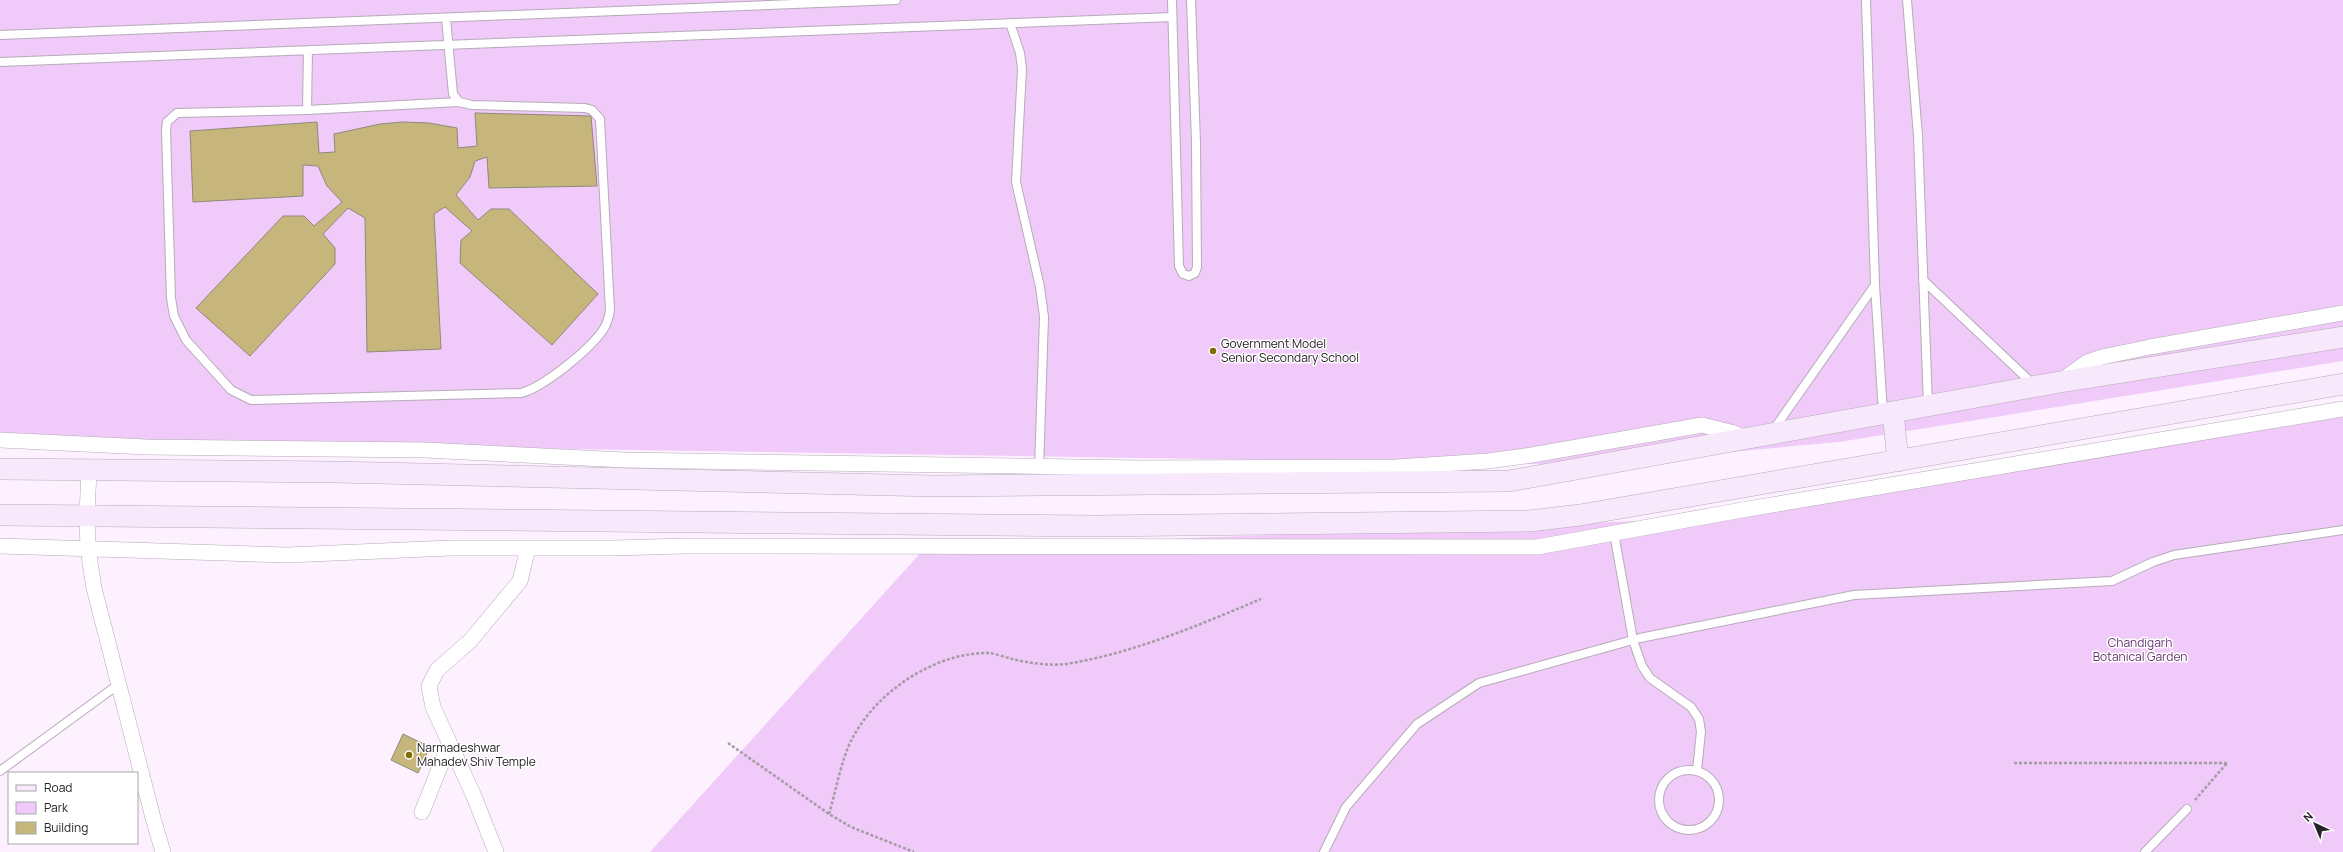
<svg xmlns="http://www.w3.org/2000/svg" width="2343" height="852" viewBox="0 0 2343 852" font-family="Manrope,sans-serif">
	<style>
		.green { fill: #f0caf9 }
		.building { fill: #c7b67b; stroke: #8d897a }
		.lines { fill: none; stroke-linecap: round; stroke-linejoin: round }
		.lane-casing { stroke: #b6abb8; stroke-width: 10 }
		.street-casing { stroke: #b6abb8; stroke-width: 16 }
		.secondary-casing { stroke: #b6abb8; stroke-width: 22 }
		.path { stroke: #a49ba5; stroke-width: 2.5; stroke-dasharray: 3 2; stroke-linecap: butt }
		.lane { stroke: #fff; stroke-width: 8 }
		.street { stroke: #fff; stroke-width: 15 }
		.secondary { stroke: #f8e8fc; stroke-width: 21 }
		.poi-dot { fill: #836b05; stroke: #fff; stroke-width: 1.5 }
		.labels { text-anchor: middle; stroke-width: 3; stroke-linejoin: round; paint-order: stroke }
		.poi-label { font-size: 12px; fill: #262227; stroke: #fff; text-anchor: start }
		.park-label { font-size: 12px; fill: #663671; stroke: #fff }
	</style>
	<rect width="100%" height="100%" fill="#fdf1ff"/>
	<path class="green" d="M0,0H2343V361L1839,442L1588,465L0,440Z
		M2343,412V852H650L925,548L1692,519Z"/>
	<path class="building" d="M475,113L591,116L597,186L489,188L487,157L475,161L470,177L456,195L478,220L491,209H509L598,294L552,345L460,263L461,240L472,231L445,207L434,214L441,349L367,352L365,218L348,208L323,234L335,248V264L250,356L196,308L283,216H304L314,226L342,202L327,186L318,166L303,165V196L193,202L190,131L317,122L319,153L335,152L334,134L380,124L403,122L429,123L457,128L458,148L477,146Z
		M403,734L430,747L418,773L391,760Z"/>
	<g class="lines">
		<defs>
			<path id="lane" d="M1172,0L1179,266L1183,274L1189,276L1195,273L1197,267L1196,143L1191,0
				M1866,0L1875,285L1883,414
				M1907,0L1918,136L1928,405
				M446,18L453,94L459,102L472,105L585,108L592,110L600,119L610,310C609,317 607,324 603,330C589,350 544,387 521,393L251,400L231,390L186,340L174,316L171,298L166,130L167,122L177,113L307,110L459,102
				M1010,23L1020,53L1022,69L1016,182L1040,287L1044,317L1039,469
				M0,35L896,0
				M0,62L1172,17
				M307,110L308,50
				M1923,280L2033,384
				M1774,429L1875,285
				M1614,533L1633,640L1642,666L1650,678L1691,707L1699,719L1701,732L1697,770
				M1659 800a30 30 0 1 1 60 0a30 30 0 1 1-60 0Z
				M0,771L119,684
				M1324,852L1346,807L1417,724L1479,683L1640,638L1854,595L2112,581L2153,562L2174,555L2343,530
				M2145,852L2187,809"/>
			<path id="street" d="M2061,381L2087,362L2102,357L2150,347L2343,313
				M0,440L146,447L425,450L625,460L1139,468L1397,467L1488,461L1532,455L1702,425L1734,433L1747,439
				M89,469L87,516L88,549L94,588L153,818L163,852
				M0,546L287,555L451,548H614L684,546L1537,547L1742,510L2343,409
				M422,812L449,744
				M496,852L473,794L433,707L429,686L437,670L470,641L520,581L528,548"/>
			<path id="secondary" d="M1893,413L1898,461
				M0,469L334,472L934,486L1509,481L2060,382L2343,337
				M0,515L1096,526L1529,521L1580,515L2343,384"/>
		</defs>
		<use href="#lane" class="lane-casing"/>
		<use href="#street" class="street-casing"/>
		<use href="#secondary" class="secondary-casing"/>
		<path class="path" d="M728,743L829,814L851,827L914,852
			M2014,763H2227
			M2195,800L2227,763
			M829,814C835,794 842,757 852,739C876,692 935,652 989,653C996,654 1005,657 1012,659C1029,663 1049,666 1066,664C1134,653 1199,625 1261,599"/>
		<use href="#lane" class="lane"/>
		<use href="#street" class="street"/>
		<use href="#secondary" class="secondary"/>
	</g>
	<g class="poi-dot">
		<circle cx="1213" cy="351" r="4"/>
		<circle cx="409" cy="755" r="4"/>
	</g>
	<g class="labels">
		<g class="poi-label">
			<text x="1221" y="348">Government Model<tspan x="1221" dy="14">Senior Secondary School</tspan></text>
			<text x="417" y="752">Narmadeshwar<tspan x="417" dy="14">Mahadev Shiv Temple</tspan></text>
		</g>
		<g class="park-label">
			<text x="2140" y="647">Chandigarh<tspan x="2140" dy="14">Botanical Garden</tspan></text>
		</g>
	</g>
	<rect x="8" y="772" width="130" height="72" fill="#ffffff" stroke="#a8a7a9"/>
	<rect x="16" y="785" width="20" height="6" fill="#f8e8fc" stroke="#a8a7a9"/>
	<text x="44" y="792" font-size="12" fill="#262227">Road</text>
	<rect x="16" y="802" width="20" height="12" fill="#f0caf9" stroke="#a8a7a9"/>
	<text x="44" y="812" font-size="12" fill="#262227">Park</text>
	<rect x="16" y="822" width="20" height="12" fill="#c7b67b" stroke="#a8a7a9"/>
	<text x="44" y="832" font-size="12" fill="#262227">Building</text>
	<g transform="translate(2315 824) rotate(316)" stroke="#ffffff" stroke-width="3" paint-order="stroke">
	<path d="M0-3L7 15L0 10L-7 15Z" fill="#262227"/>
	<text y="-6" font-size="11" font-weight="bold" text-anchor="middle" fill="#262227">N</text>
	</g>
</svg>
